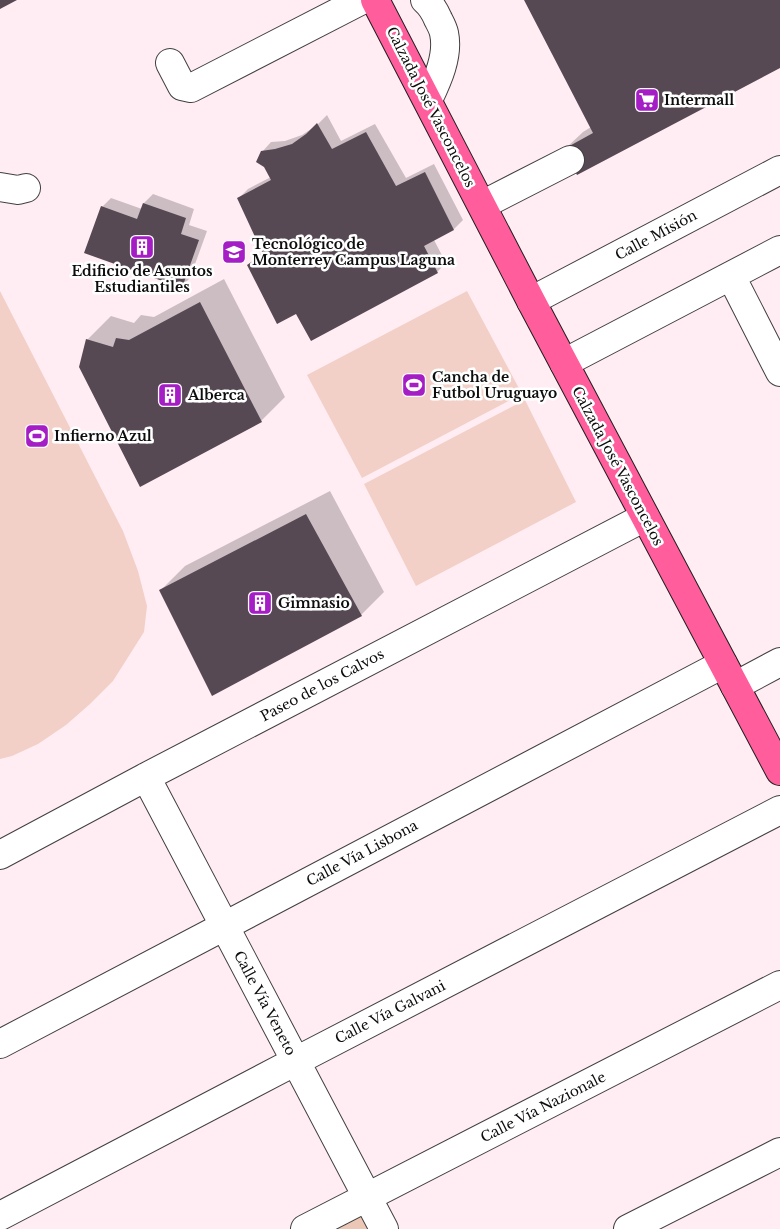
<svg xmlns="http://www.w3.org/2000/svg" width="780" height="1229" viewBox="0 0 780 1229" font-family="'Libre Baskerville',serif">
	<style>
		.green { fill: #ecc7b5 }
		.pitch { fill: #f2d0c7 }
		.shadow { fill: #0003 }
		.building { fill: #564953 }
		.lines { fill: none; stroke-linecap: round; stroke-linejoin: round }
		.minor-casing { stroke: #404040; stroke-width: 30 }
		.major-casing { stroke: #1e1e1e; stroke-width: 30 }
		.minor { stroke: #fff; stroke-width: 28 }
		.major { stroke: #ff5d9c; stroke-width: 28 }
		.labels { text-anchor: middle; stroke-width: 5; stroke-linejoin: round; paint-order: stroke }
		.poi-label { font-size: 14px; font-weight: bold; fill: #0d0d0d; stroke: #fff; text-anchor: start }
		.street-label { font-size: 14px; fill: #0d0d0d; stroke: #fff }
	</style>
	<rect width="100%" height="100%" fill="#ffedf3"/>
	<path class="green" d="M368,1211L377,1229H333Z"/>
	<path class="pitch" d="M0,291L123,531L138,571L147,606L144,632L113,681L90,704L66,725L38,744L12,756L0,759Z
		M467,291L522,394L362,478L307,375Z
		M525,400L576,502L416,586L364,484Z"/>
	<path class="shadow" d="M526,0H780V66L565,149L583,132L591,127Z
		M327,115L341,141L375,124L406,178L434,164L463,220L454,229L434,240L446,263L437,272L297,312L249,265L258,256L263,252L239,198L248,189L271,177L262,152L271,142L285,141L302,135L317,125Z
		M153,194L194,209L189,225L207,231L190,278L182,286L102,207L111,198L142,209L144,203Z
		M224,279L285,397L261,421L87,340L111,316L134,323L141,315L154,317Z
		M330,491L384,592L361,615L161,590L185,566Z"/>
	<path class="building" d="M0,0H17L0,9Z
		M524,0H780V68L577,175L564,149L593,133Z
		M317,123L332,149L366,132L396,186L425,172L454,230L424,246L438,273L311,341L296,314L277,324L247,265L263,254L237,198L271,180L264,167L256,162L261,151L275,149L292,144L306,134Z
		M143,203L186,218L181,234L199,240L182,288L84,253L101,206L137,219Z
		M200,302L262,422L140,487L79,367L86,339L113,347L116,338L129,340Z
		M306,514L362,616L212,696L159,590Z"/>
	<g class="lines">
		<defs>
			<path id="minor" d="M425,0C431,5 435,12 438,19C440,23 443,28 444,33C449,56 437,81 428,100
				M170,63L182,86L191,88L362,0
				M0,187L18,190L26,188
				M482,205L570,160
				M731,276L780,372
				M531,301L780,170
				M564,363L780,250
				M735,686L780,662
				M146,777L384,1229
				M0,855L146,777L645,517
				M0,1044L723,664
				M0,1216L296,1061L780,810
				M305,1229L780,985
				M628,1229L780,1152"/>
			<path id="major" d="M375,0L531,301L780,771"/>
		</defs>
		<use href="#minor" class="minor-casing"/>
		<use href="#major" class="major-casing"/>
		<use href="#minor" class="minor"/>
		<use href="#major" class="major"/>
	</g>
	<defs>
		<symbol id="supermarket-square" viewBox="-11 -11 22 22"><rect x="-9" y="-9" width="18" height="18" rx="4" fill="#a51ec5" stroke="#fff"/><path d="M-6-5.5h2.5l.6 2H6L4.5 2H-2.5L-4.4-4H-6ZM-1.5 3.2a1.3 1.3 0 1 0 .1 0ZM3 3.2a1.3 1.3 0 1 0 .1 0Z" fill="#fff"/></symbol>
		<symbol id="building-square" viewBox="-11 -11 22 22"><rect x="-9" y="-9" width="18" height="18" rx="4" fill="#a51ec5" stroke="#fff"/><path d="M-4-6H4V6H1V3H-1V6H-4ZM-2.5-4.3h1.7v1.8h-1.7ZM.8-4.3h1.7v1.8H.8ZM-2.5-1h1.7V.8h-1.7ZM.8-1h1.7V.8H.8Z" fill="#fff"/></symbol>
		<symbol id="university-square" viewBox="-11 -11 22 22"><rect x="-9" y="-9" width="18" height="18" rx="4" fill="#a51ec5" stroke="#fff"/><path d="M0-5L7-2L0 1L-7-2ZM-4 1L0 2.5L4 1V4Q0 6-4 4Z" fill="#fff"/></symbol>
		<symbol id="stadium-square" viewBox="-11 -11 22 22"><rect x="-9" y="-9" width="18" height="18" rx="4" fill="#a51ec5" stroke="#fff"/><path d="M0-5a6.5 5 0 1 0 0 10a6.5 5 0 1 0 0-10ZM-3.5-1.8h7v3.6h-7Z" fill="#fff"/></symbol>
	</defs>
	<g fill-rule="evenodd">
		<use href="#supermarket-square" x="633" y="86" width="28" height="28"/>
		<use href="#building-square" x="128" y="233" width="28" height="28"/>
		<use href="#university-square" x="220" y="238" width="28" height="28"/>
		<use href="#stadium-square" x="400" y="371" width="28" height="28"/>
		<use href="#building-square" x="156" y="381" width="28" height="28"/>
		<use href="#stadium-square" x="23" y="422" width="28" height="28"/>
		<use href="#building-square" x="246" y="589" width="28" height="28"/>
	</g>
	<g class="labels">
		<g class="poi-label">
			<text x="664" y="105">Intermall</text>
			<text x="252" y="249">Tecnológico de<tspan x="252" dy="16">Monterrey Campus Laguna</tspan></text>
			<text x="142" y="276" text-anchor="middle">Edificio de Asuntos<tspan x="142" dy="16">Estudiantiles</tspan></text>
			<text x="432" y="382">Cancha de<tspan x="432" dy="16">Futbol Uruguayo</tspan></text>
			<text x="188" y="400">Alberca</text>
			<text x="54" y="441">Infierno Azul</text>
			<text x="278" y="608">Gimnasio</text>
		</g>
		<g class="street-label">
			<text transform="translate(431 107) rotate(63)" y="5">Calzada José Vasconcelos</text>
			<text transform="translate(656 235) rotate(-28)" y="5">Calle Misión</text>
			<text transform="translate(618 466) rotate(62)" y="5">Calzada José Vasconcelos</text>
			<text transform="translate(322 685) rotate(-28)" y="5">Paseo de los Calvos</text>
			<text transform="translate(362 853) rotate(-28)" y="5">Calle Vía Lisbona</text>
			<text transform="translate(265 1003) rotate(62)" y="5">Calle Vía Veneto</text>
			<text transform="translate(390 1012) rotate(-27)" y="5">Calle Vía Galvani</text>
			<text transform="translate(543 1107) rotate(-27)" y="5">Calle Vía Nazionale</text>
		</g>
	</g>
</svg>
